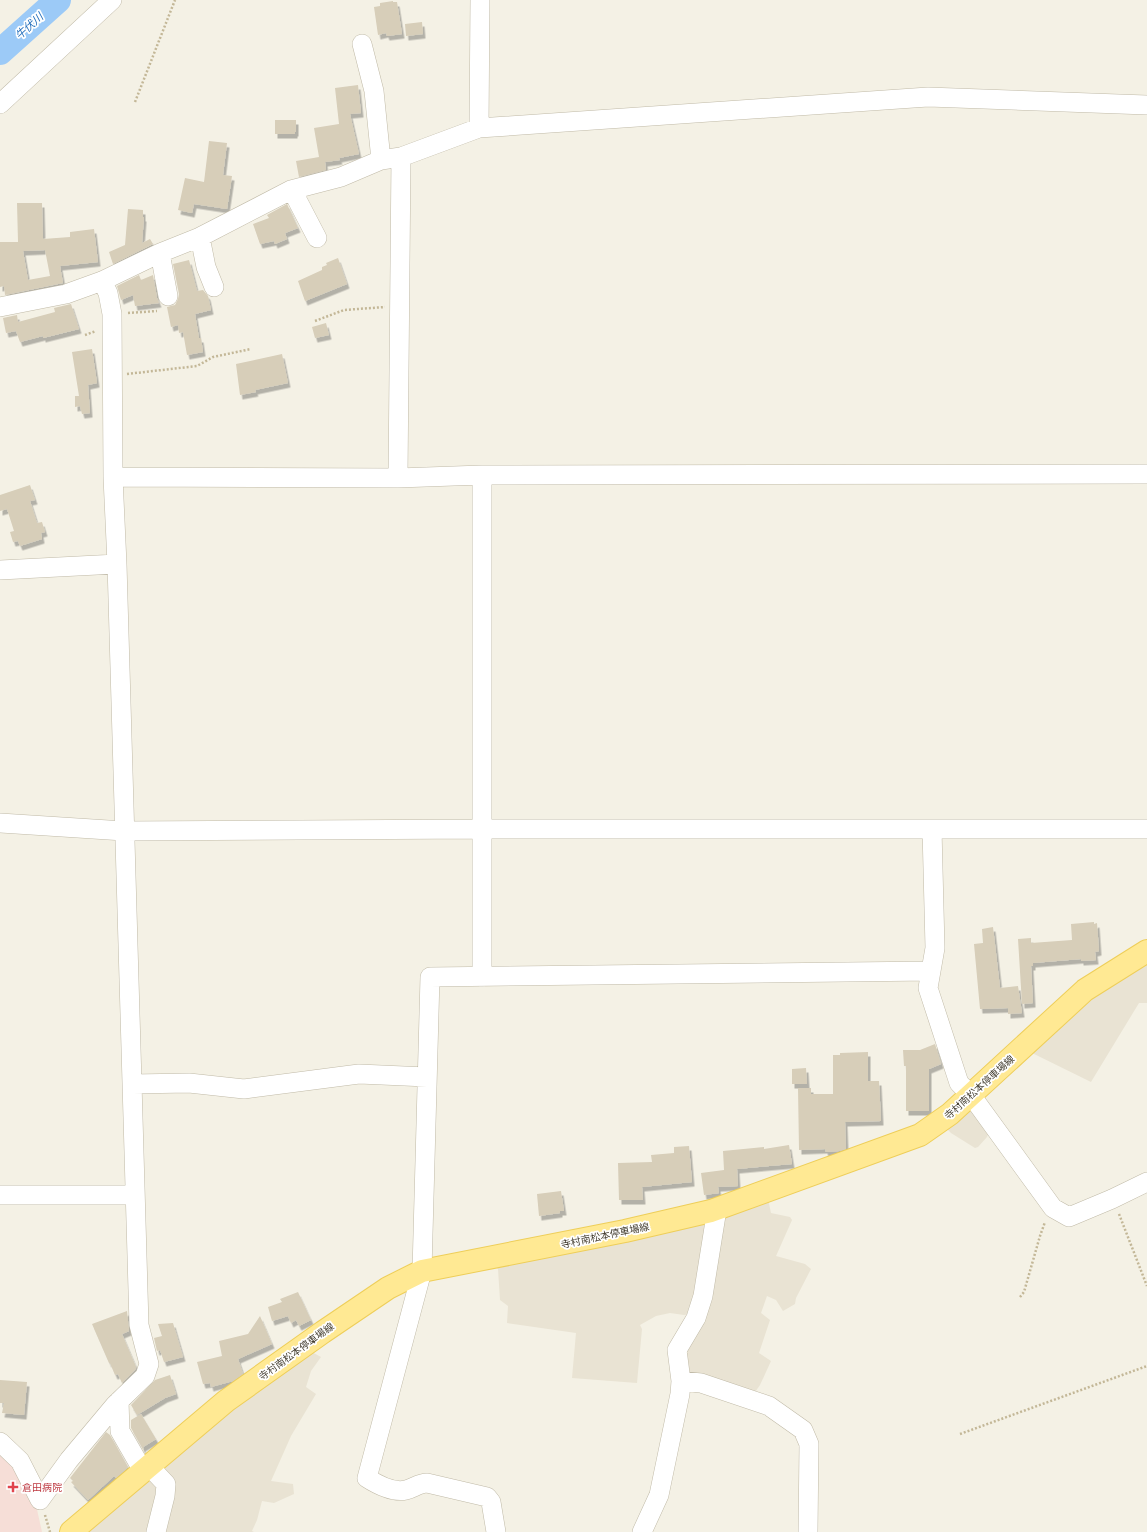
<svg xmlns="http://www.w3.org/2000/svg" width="1147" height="1532" viewBox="0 0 1147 1532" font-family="'Fira Sans','Noto Sans JP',sans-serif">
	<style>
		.residential { fill: #e9e3d3 }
		.medical { fill: #f6ded7 }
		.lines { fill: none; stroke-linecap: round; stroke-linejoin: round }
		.river { stroke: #9ccaf7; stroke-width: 26 }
		.building { fill: #d7ceb9; fill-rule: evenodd; filter: url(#shadow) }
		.minor-casing { stroke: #c0baa7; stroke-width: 20 }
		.major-casing { stroke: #eece59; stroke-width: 24 }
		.path { stroke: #c3b797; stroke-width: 2.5; stroke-dasharray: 2 2; stroke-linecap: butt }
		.minor { stroke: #fff; stroke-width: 19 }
		.major { stroke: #ffe993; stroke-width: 22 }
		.health-dot { fill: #e0444e; stroke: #fff; stroke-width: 1.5 }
		.labels { text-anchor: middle; stroke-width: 3.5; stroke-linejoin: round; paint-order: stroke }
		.street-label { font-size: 10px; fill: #474134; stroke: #fff }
		.health-label { font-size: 10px; fill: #be3a42; stroke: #fff; text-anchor: start }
		.water-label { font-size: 11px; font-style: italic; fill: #246fbc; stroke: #fff }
	</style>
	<defs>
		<filter id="shadow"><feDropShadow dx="2.5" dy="4.5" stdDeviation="0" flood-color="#0004"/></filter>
	</defs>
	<rect width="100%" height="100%" fill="#f4f1e5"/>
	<path class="residential" d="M1147,959V1003H1139L1091,1082L1028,1051L1061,1018Z
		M969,1110L975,1111L990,1129L987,1137L978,1147L975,1148L951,1133L947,1129Z
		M768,1199L771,1213L790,1217L792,1220L776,1256L805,1264L811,1269L796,1298L795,1304L783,1311L776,1300L767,1296L761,1313L770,1320L759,1353L771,1361L760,1385L753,1395L683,1370L682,1352L724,1214Z
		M700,1220L709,1228L690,1314L684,1315L670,1313L656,1316L640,1325L642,1329L637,1383L572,1378L576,1333L507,1323L508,1306L500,1300L498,1269L493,1264Z
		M310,1351L321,1357L311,1371L306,1387L316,1394L291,1436L271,1481L293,1484L294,1494L274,1503L262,1501L257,1520L252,1531L254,1532H158L160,1467L233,1407Z
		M150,1474L161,1485L153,1532H82Z"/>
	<path class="medical" d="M0,1450L4,1453L36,1505L42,1532H0Z"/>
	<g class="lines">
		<path class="river" d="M0,52L58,0"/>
	</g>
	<path class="building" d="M393,1V2H397L402,34L387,36L386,33L378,35L374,7L380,6V3Z
		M422,22L423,34L406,36L405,24Z
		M358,85L361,113L350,114L359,154L339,158L340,160L325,162L326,170L299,177L296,161L319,157L314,128L339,124L335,88Z
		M275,120H296V132H295V134H275Z
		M209,141L227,143L223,175L232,176L227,209L194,204L192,213L178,210L185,178L204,182Z
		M17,203H42L43,239L70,237V232L94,229L98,262L60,266L63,283L5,295L4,286L0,287V242H18ZM45,250L50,276L28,280L23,251Z
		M287,204L298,228L285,233L287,239L275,244L274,241L260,244L253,224L269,218L267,215Z
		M128,209L143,210V217H144L142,243L150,239L153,244L113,264L109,252L125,245Z
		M338,258L347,284L305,301L298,281L322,270V267L327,265L326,263Z
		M189,260L197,291L203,290L208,296L211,310L195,314L199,338H201L203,352L187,355L183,332L179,333L178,325L171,327L167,307L175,305L178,299L179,294L173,264Z
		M139,275L141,280L153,275L157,298L159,303L135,306L133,295L121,300L117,286Z
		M71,304L79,329L43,338V336L20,342L16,331L6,333L3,318L17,315L18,322L55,312L54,308Z
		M326,323L329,335L315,338L312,327Z
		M92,349L97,383L88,385L90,413L82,414L80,406L75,407V396H79L72,352Z
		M282,354L288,383L255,390L256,392L240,395L236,364Z
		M30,485L35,500L30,501L37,523L42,522L45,532L41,533L42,539L20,546L18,541L13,542L10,532L14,531L7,509L0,511V495Z
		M1094,922V924L1097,923L1099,951L1095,952L1096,960L1081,961V959L1033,963V966H1031L1033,1003L1022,1004L1018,939L1031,938V943L1072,940L1071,924Z
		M993,927L1000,988L1018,986L1022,1013L1008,1014V1008L980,1009L974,944L983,943L982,929Z
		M935,1044L941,1064L929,1069V1111H906V1066H904L903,1050H920Z
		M868,1052V1081H879L881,1121L845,1122L846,1149L839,1151L826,1152L825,1149L799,1150L798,1088H811V1094H833V1055H840V1053Z
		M806,1068L807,1084H792V1069Z
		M789,1145L792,1164L737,1169L738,1186L718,1187L719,1193L704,1195L701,1173L724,1170L723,1151L764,1147V1149Z
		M689,1146L692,1182L642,1187L643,1200H619L618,1163L652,1162L651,1155L674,1153V1147Z
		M561,1191L564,1211H560V1213L539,1216L537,1194Z
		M298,1292L311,1320L299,1326L296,1320L291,1323L288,1316L272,1321L268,1307L282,1302L280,1299Z
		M127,1311L129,1331L122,1334L136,1367L135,1370L122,1383L118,1374L115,1375L110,1363H109L92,1324Z
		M260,1316L272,1344L238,1359L243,1374L233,1381L211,1387L210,1383L203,1384L197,1362L222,1356L219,1341L248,1334Z
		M173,1323L183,1357L164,1362L160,1350L157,1351L154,1338L162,1336L158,1324Z
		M170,1375L176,1394L165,1398L137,1415L131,1405L155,1380Z
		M0,1380L27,1382L24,1415L2,1413L4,1403H0Z
		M141,1414L156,1439L143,1447L144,1451L131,1428V1420Z
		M106,1432L110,1435L128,1467L116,1478L114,1476L88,1500L71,1482L73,1481L70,1478Z"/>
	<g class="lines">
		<defs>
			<path id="minor" d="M362,44L374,91L381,160
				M0,104L112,0
				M479,128L480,0
				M292,190L317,238
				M200,237L206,267L214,287
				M160,253L168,296
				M0,307L66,294L102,281L160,253L200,237L291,190L341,177L381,160L401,157L479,128L928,97L1147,105
				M482,475V977
				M113,477L398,478L482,475L1147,474
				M398,478L401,157
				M0,570L117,564
				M0,823L124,831L482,829H1147
				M932,829L935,948L928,988L959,1083L971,1095L1053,1208L1069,1217L1112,1199L1147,1182
				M133,1084L189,1083L244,1089L359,1074L427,1077
				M0,1195H135
				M681,1381L677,1350L696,1318L703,1296L717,1209
				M119,1401L120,1431L143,1471
				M0,1442L20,1461L40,1500L69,1460L115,1405L145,1376L149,1364L139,1325L117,564L113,477L112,314L108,293L102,281
				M149,1466L166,1484L165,1496L156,1532
				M496,1532L491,1502L487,1497L427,1483C419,1483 414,1488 406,1490C393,1493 378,1485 367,1478L422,1271L430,977L931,971
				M642,1532L659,1495L680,1394L681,1381L701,1383L769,1406L803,1430L809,1444L808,1532"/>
			<path id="major" d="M71,1532L226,1401L323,1332L388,1288L422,1271L625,1231L711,1211L920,1135L950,1114L1085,990L1147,951"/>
		</defs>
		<use href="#minor" class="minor-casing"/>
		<use href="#major" class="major-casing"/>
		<path class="path" d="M135,102L175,0
			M128,313L157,311
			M315,321L344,310L385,307
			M85,335L96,331
			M127,374L197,366L213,357L251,349
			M1119,1214L1147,1286
			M1020,1297L1024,1292L1040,1236L1045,1222
			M960,1434L1147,1366
			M45,1515L50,1532"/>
		<use href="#minor" class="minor"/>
		<use href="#major" class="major"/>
	</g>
	<path class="health-dot" d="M11 1481h4v4h4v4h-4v4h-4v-4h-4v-4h4z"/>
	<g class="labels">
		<g class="street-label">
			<text transform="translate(979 1087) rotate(-42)" y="4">寺村南松本停車場線</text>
			<text transform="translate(605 1235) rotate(-12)" y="4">寺村南松本停車場線</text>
			<text transform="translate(296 1351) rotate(-36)" y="4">寺村南松本停車場線</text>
		</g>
		<g class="health-label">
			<text x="22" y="1491">倉田病院</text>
		</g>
		<g class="water-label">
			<text transform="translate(29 26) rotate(-42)" y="4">牛伏川</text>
		</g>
	</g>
</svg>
